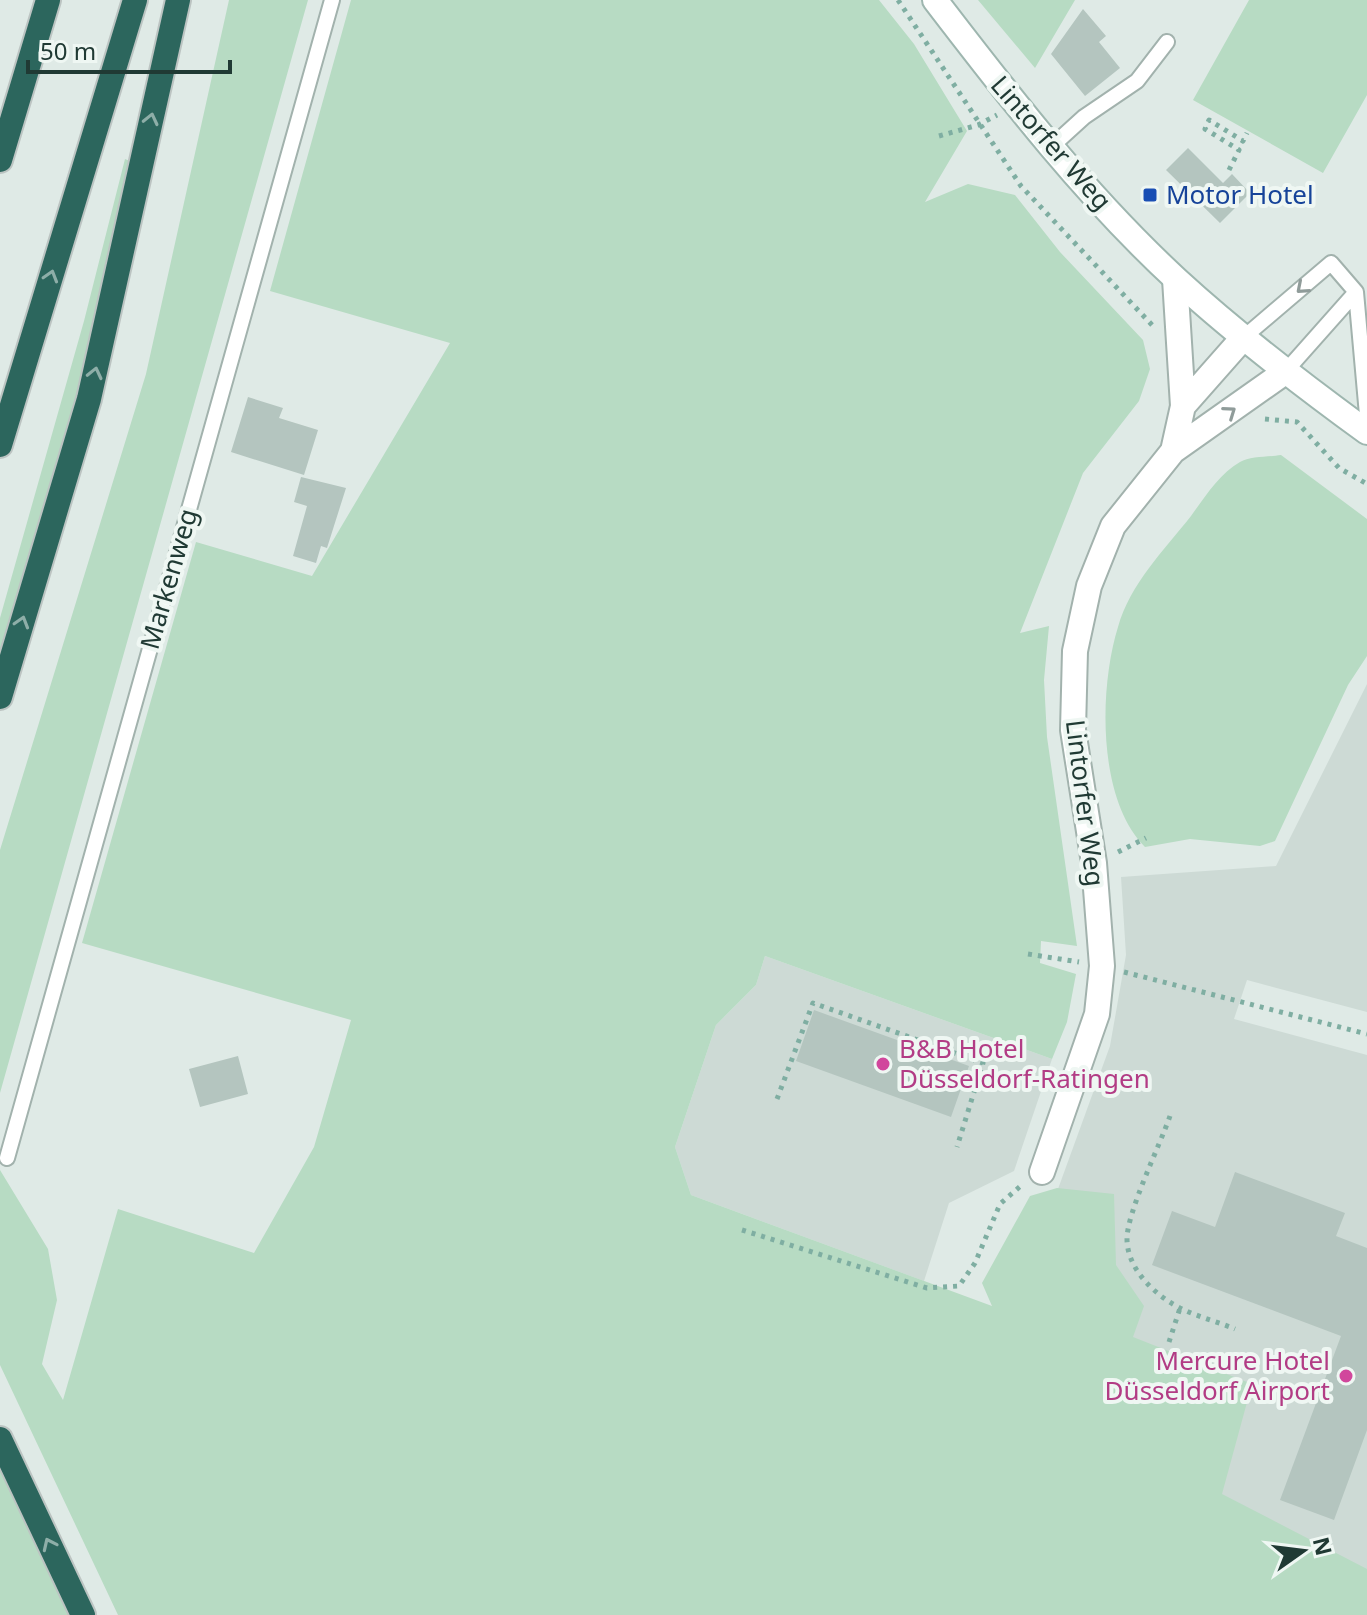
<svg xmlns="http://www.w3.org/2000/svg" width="1367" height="1615" viewBox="0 0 1367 1615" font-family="'Noto Sans',sans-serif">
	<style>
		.built { fill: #cddad5 }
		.green { fill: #b7dbc3 }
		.building { fill: #b4c5bf }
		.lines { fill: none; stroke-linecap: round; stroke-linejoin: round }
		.service-casing { stroke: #a2b2ad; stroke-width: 18 }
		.minor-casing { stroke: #a2b2ad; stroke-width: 28 }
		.secondary-casing { stroke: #9eb6af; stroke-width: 28 }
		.motorway-casing { stroke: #bcc4c2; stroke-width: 28 }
		.path { stroke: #7faea2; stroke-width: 5; stroke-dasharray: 4 6; stroke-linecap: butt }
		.service { stroke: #fff; stroke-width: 14 }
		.minor { stroke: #fff; stroke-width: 24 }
		.secondary { stroke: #fff; stroke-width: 24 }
		.motorway { stroke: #2c665d; stroke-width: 24 }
		.oneway { stroke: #8eaea8 }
		.oneway2 { stroke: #909c9a }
		.transit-dot { fill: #1a4fb4; stroke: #eff7f3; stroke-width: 3 }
		.hotel-dot { fill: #d1479c; stroke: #eff7f3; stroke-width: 3 }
		.labels { text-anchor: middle; stroke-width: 8; stroke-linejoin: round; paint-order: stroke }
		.street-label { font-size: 26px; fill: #203a34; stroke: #eff7f3 }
		.transit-label { font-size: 26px; fill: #164399; stroke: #eff7f3; text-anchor: start }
		.hotel-label { font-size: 26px; fill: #b23c85; stroke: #eff7f3; text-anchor: start }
	</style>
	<rect width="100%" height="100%" fill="#dfeae6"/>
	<path class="built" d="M1367,684V1012L1247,980L1234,1019L1367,1055V1603L962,1453L1110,1046L1126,955L1121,877L1276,866Z
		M765,956L1052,1059L1014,1171L949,1203L924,1281L691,1195L675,1147L716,1025L756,985Z"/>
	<path class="green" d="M229,0H308L0,1093V850L146,374Z
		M351,0H879L914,44L967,131L925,202L968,184L1015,195L1060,252L1143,340L1150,369L1139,401L1083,473L1020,633L1049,626L1044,680L1047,737L1077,946L1041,941L1040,963L1076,974L1067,1022L1052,1059L765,956L756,985L716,1025L675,1147L691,1195L992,1306L982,1283L1030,1196L1057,1188L1114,1194L1116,1265L1144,1306L1133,1337L1252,1384L1222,1494L1367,1569V1615H118L0,1365V1170L48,1249L57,1300L42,1364L63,1400L118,1209L254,1253L314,1147L351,1020L82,943L196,542L312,576L450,343L270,291Z
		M978,0H1075L1035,68Z
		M1249,0H1367V95L1323,173L1193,100Z
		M125,159L135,163L72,425L0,668V618L84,321Z
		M1281,455L1367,519V656L1348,685L1275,841L1260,846L1190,839L1145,847C1097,799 1099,688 1118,627C1130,584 1164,550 1191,516C1204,498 1220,473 1240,462C1250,456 1269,457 1281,455Z
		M0,1461L74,1615H0Z"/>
	<path class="building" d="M1083,9L1106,36L1099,42L1120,68L1085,96L1051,54Z
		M1188,148L1223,183L1232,174L1250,193L1220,223L1166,170Z
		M248,397L283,408L279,418L318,430L304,475L231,452Z
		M301,477L346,488L327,548L321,546L316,563L293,556L307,506L294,502Z
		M814,1010L969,1066L951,1117L796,1061Z
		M238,1056L248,1094L200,1107L189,1069Z
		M1235,1172L1345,1213L1336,1236L1367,1248V1430L1334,1520L1280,1500L1341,1336L1152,1265L1172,1211L1215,1227Z"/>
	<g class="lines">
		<defs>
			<path id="service" d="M1051,147L1084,117L1137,81L1167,42
				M1243,338L1331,263L1356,292L1367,415
				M1285,372L1356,292
				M7,1158L332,0"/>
			<path id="minor" d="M1175,279L1183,406
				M1173,451L1183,406L1243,338
				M1042,1172L1097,1014L1102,966L1094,863L1073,730L1075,651L1089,586L1113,526L1173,451L1285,372"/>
			<path id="secondary" d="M935,0C1010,98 1086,196 1177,280C1237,335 1301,384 1367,432"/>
			<path id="motorway" d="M0,160L48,0
				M0,445L135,0
				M0,697L89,399L178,0
				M0,1439L83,1615"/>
		</defs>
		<use href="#service" class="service-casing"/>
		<use href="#minor" class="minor-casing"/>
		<use href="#secondary" class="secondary-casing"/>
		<use href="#motorway" class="motorway-casing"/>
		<path class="path" d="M898,0L1021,186L1153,326
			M939,136L978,125L997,115
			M1229,170L1239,150L1205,129L1209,120L1243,141L1247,133
			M1265,419L1297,422L1339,468L1367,484
			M1118,852L1146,838
			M1028,954L1079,962
			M1124,972L1367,1034
			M777,1099L813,1003L983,1063L957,1147
			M1170,1116C1160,1145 1127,1212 1127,1239C1127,1270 1157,1297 1182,1309C1199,1317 1218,1322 1235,1329
			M742,1230L927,1288L959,1286L975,1263L1000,1204L1024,1183
			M1169,1342L1180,1308"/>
		<use href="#service" class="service"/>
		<use href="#minor" class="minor"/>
		<use href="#secondary" class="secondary"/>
		<use href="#motorway" class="motorway"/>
	</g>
	<defs><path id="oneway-chevron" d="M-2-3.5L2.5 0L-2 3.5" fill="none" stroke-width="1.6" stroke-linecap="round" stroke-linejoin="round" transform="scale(2)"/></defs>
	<g class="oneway">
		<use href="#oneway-chevron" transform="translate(151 119) rotate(-77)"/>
		<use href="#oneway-chevron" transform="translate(51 276) rotate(-73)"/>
		<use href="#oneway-chevron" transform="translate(95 373) rotate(-77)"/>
		<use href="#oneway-chevron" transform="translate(22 622) rotate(-73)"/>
		<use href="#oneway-chevron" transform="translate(49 1544) rotate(-115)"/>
	</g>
	<g class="oneway2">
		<use href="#oneway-chevron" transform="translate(1302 288) rotate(139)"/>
		<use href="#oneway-chevron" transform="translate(1230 412) rotate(-35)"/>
	</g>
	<rect class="transit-dot" x="1142" y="187" width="16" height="16" rx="4"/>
	<g class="hotel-dot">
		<circle cx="883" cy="1064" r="8"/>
		<circle cx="1346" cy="1376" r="8"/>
	</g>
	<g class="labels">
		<g class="street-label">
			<text transform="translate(1051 143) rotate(49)" y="9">Lintorfer Weg</text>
			<text transform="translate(169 579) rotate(-74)" y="9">Markenweg</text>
			<text transform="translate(1085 803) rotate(83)" y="9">Lintorfer Weg</text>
		</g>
		<g class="transit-label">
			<text x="1166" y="204">Motor Hotel</text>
		</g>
		<g class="hotel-label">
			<text x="899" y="1058">B&amp;B Hotel<tspan x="899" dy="30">Düsseldorf-Ratingen</tspan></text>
			<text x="1330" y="1370" text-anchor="end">Mercure Hotel<tspan x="1330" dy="30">Düsseldorf Airport</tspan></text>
		</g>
	</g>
	<g transform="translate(1303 1551) rotate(76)" stroke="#eff7f3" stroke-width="6" paint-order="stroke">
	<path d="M0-6L14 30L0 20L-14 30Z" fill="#203a34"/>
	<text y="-12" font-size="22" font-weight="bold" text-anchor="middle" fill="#203a34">N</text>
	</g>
	<path d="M28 60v12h202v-12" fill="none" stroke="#203a34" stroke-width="4"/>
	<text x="40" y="60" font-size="24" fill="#203a34" stroke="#eff7f3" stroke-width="6" paint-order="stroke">50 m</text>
</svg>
